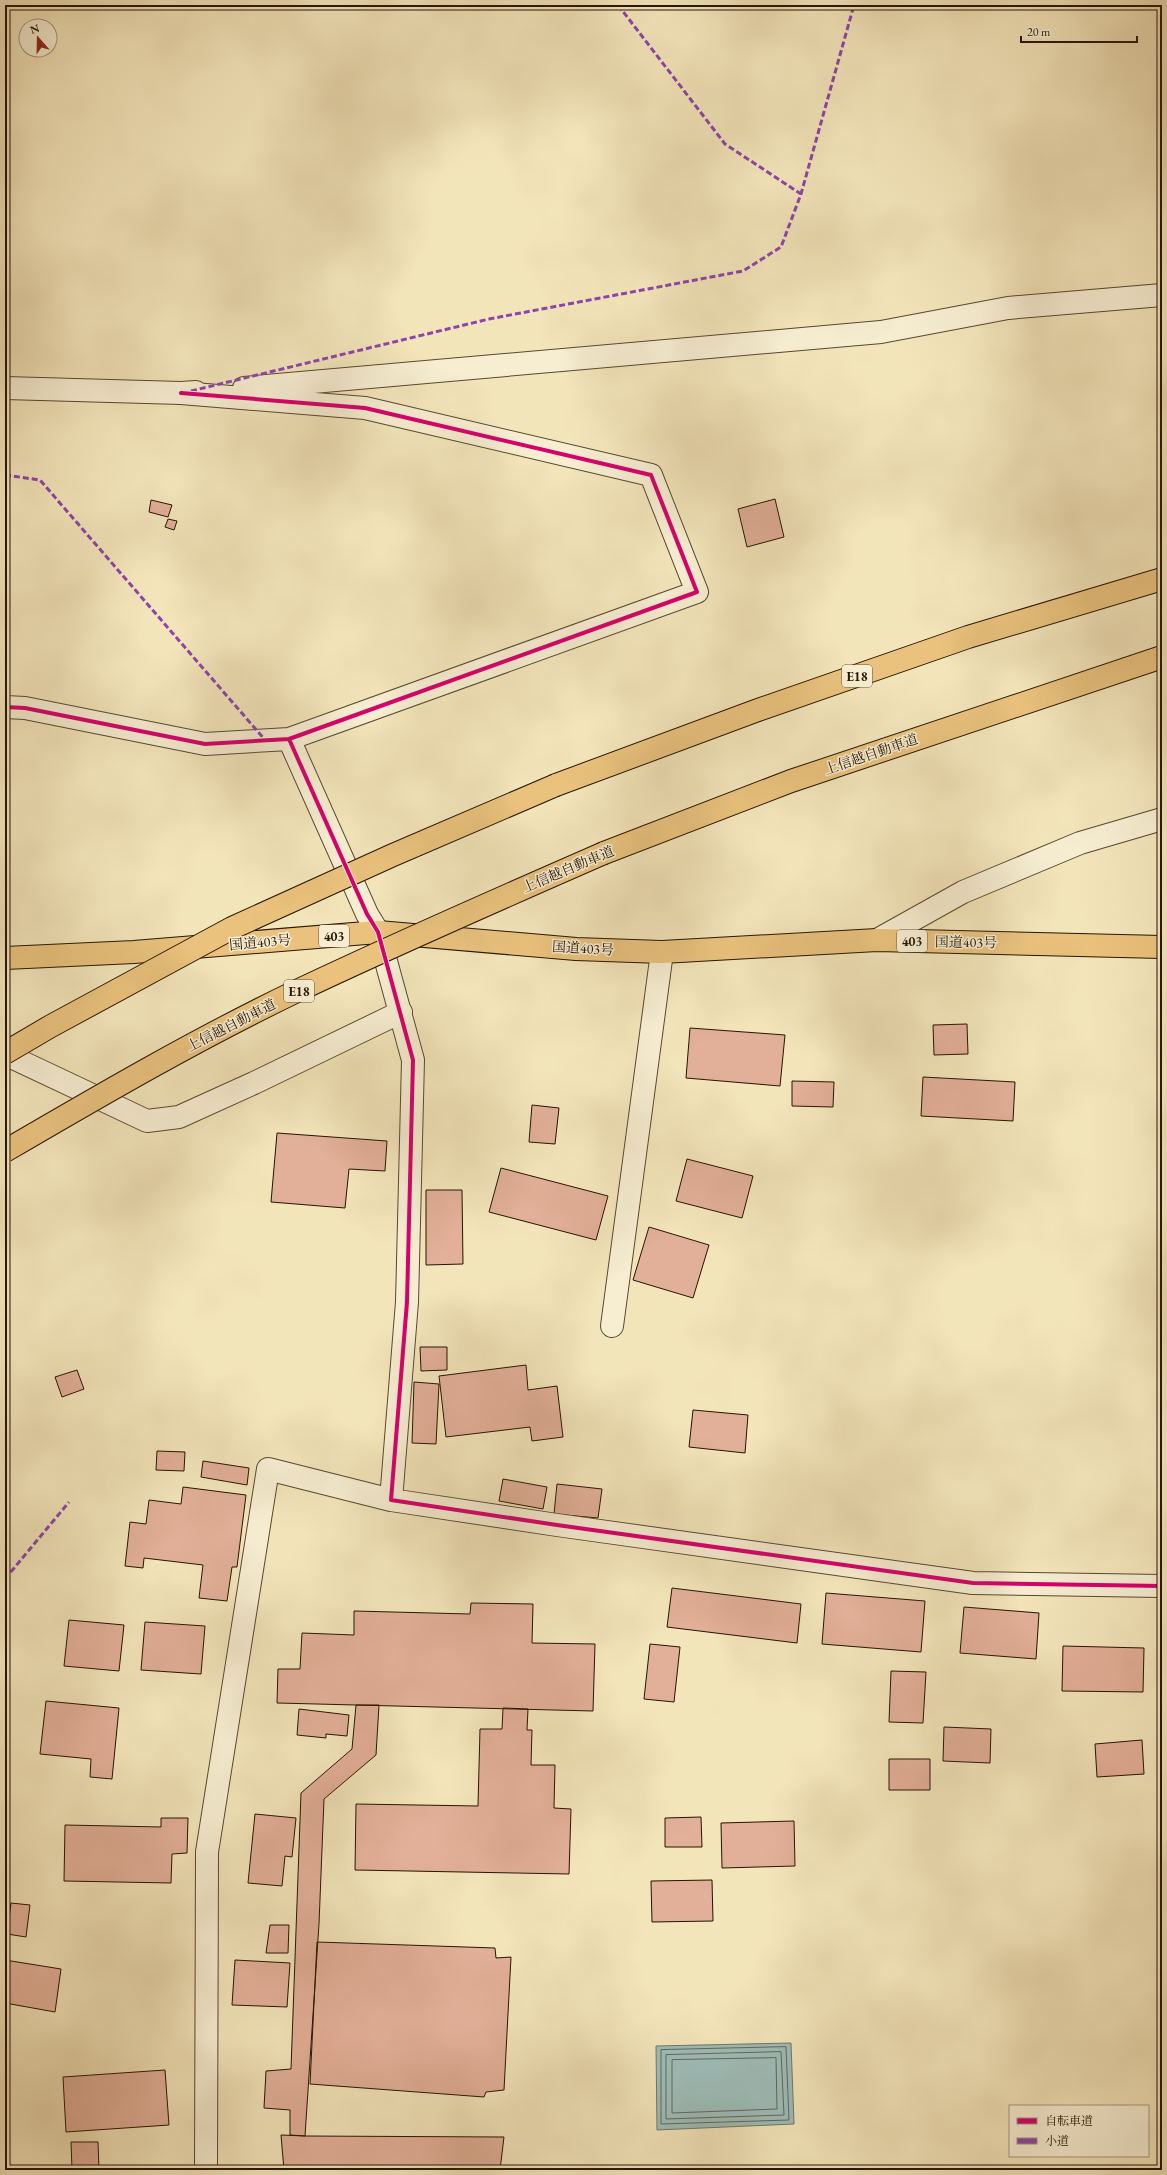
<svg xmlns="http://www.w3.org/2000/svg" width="1167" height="2175" viewBox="0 0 1167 2175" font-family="'EB Garamond','Noto Serif JP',serif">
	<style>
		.water { fill: #9ebdb9; stroke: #6e796f }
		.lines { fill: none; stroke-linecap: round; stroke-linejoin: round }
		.shore { stroke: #62685c; stroke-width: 1 }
		.building { fill: #e2af98; stroke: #261400 }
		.minor-casing { stroke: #59482e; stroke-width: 24 }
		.trunk-casing { stroke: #261400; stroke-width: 24 }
		.motorway-casing { stroke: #261400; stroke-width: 24 }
		.minor { stroke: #f7eed2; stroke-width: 22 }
		.trunk { stroke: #eac27d; stroke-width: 22 }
		.motorway { stroke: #eac27d; stroke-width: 22 }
		.motorway-bridge-casing { stroke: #261400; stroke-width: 24; stroke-linecap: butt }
		.motorway-bridge { stroke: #eac27d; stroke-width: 22 }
		.quiet { stroke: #8e44ad; stroke-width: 3; stroke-dasharray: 6 3; stroke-linecap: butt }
		.cycleway-casing { stroke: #f7eed2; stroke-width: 6 }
		.cycleway { stroke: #d6006c; stroke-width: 4 }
		.labels { text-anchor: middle; stroke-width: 3; stroke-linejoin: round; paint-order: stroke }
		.shield { fill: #f7eed2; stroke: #65553f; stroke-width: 1 }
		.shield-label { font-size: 13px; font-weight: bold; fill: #261400 }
		.street-label { font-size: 14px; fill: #261400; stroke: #f7eed2 }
	</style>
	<rect width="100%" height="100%" fill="#f3e5ba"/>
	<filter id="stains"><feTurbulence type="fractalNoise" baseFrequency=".005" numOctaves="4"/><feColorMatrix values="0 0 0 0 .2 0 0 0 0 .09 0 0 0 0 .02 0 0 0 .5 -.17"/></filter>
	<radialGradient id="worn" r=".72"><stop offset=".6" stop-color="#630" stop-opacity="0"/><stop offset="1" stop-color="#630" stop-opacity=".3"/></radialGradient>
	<path class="water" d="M791,2043L794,2124L657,2130L656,2046Z"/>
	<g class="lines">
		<path class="shore" d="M786,2047L789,2120L661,2124V2050Z
			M781,2052L784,2115L666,2119V2055Z
			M776,2058L777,2109L672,2113V2060Z"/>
	</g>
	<path class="building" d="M775,499L784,537L747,547L738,509Z
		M151,500L172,505L168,517L149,512Z
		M168,519L177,521L174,530L165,527Z
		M967,1024L968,1054L934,1055L933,1025Z
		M690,1028L785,1035L780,1086L686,1078Z
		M923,1077L1015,1082L1013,1121L921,1116Z
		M792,1081L834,1082L833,1107L792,1106Z
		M532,1105L559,1108L555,1144L529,1142Z
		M277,1133L387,1141L385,1171L349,1169L345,1208L271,1202Z
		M687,1159L753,1176L742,1218L676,1201Z
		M501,1168L608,1196L596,1240L489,1212Z
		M426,1190H462L463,1264L426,1265Z
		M649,1227L709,1245L693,1298L633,1280Z
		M420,1347H447V1370L421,1371Z
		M526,1365L528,1390L557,1386L563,1437L532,1441L530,1427L446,1437L439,1376Z
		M77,1370L84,1389L62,1397L55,1377Z
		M414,1382L439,1384L436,1444L412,1443Z
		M693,1410L748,1415L745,1453L689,1447Z
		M157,1451L185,1452L184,1471L156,1470Z
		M203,1461L249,1468L247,1485L201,1477Z
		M503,1479L547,1487L543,1509L499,1501Z
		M557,1484L602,1489L598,1518L554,1514Z
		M183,1487L246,1495L237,1567H232L227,1601L199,1598L203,1565L144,1558L143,1568L125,1566L130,1522L146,1524L149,1500L181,1504Z
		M672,1588L801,1604L797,1643L667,1627Z
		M826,1593L925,1601L921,1652L822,1644Z
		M471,1603L533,1604L532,1643L595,1644L593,1711L277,1703L278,1669H300L302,1633L354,1635V1611L470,1614Z
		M964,1607L1039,1613L1036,1659L960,1653Z
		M69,1620L124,1625L119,1671L64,1666Z
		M145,1622L205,1626L201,1674L141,1670Z
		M650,1644L680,1647L674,1702L644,1699Z
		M1063,1646L1144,1648L1143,1692L1062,1691Z
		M891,1671L926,1672L923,1723L889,1722Z
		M46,1701L119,1708L112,1779L90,1777L91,1759L40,1754Z
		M356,1705H379L376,1755L324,1799L319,1924L305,2136L290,2135V2110L264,2108L266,2071L291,2069L301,1793L352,1749Z
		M503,1708L528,1709L527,1730H532L531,1765H555L554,1808L571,1809L569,1874L355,1870L356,1804L478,1806L480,1729H502Z
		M299,1709L349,1715L347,1736L326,1734V1738L297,1735Z
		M944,1727L991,1729L990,1763L943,1761Z
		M1142,1740L1144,1774L1097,1777L1095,1744Z
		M889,1759H930V1790H889Z
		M255,1814L296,1818L292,1857L285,1856L282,1886L248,1883Z
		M701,1817L702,1847H665V1818Z
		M161,1818H188L187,1853L172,1854L171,1883L64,1881L65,1825L161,1827Z
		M794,1821L795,1866L722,1868L721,1823Z
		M712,1880L713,1921L652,1922L651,1881Z
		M11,1903L30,1905L26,1937L7,1934Z
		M270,1925H289L288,1953H266Z
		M317,1942L495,1948L496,1958L511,1957L504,2090L486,2092L484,2097L310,2084Z
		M5,1960L61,1969L55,2012L5,2003Z
		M235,1960L290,1963L287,2007L232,2005Z
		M165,2070L169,2125L66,2132L63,2077Z
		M281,2135L305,2136L504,2137L500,2170H284Z
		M71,2142H98L99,2170H72Z
		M757,2167L791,2168V2170H757Z"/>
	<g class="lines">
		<defs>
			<path id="minor" d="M5,388L181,393L196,392
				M244,388L881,332L1008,308L1162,295
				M5,707L25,708L205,744L289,739L697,592L651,475L365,408L181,393
				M289,739L367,914L378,932L413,1060L407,1302L391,1500L557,1525L973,1583L1162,1586
				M877,940L963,892L1080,843L1162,819
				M5,1054L147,1121L179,1117L254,1083L401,1012
				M612,1326L662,952
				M206,2170L207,1852L268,1469L391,1500"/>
			<path id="trunk" d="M5,958L134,952L378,932L576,949L662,952L877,940L1162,947"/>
			<path id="motorway" d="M556,785L758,710L968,637L1162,579
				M604,853L791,781L1162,657"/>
		</defs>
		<use href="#minor" class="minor-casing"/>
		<use href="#trunk" class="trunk-casing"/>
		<use href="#motorway" class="motorway-casing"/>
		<use href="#minor" class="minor"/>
		<use href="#trunk" class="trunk"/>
		<use href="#motorway" class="motorway"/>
		<defs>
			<path id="motorway-bridge" d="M5,1053L51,1026L232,928L393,855L556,785
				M5,1151C101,1095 197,1039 297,991C398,943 501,898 604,853"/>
		</defs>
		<use href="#motorway-bridge" class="motorway-bridge-casing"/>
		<use href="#motorway-bridge" class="motorway-bridge"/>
		<path class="quiet" d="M618,5L725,144L801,194
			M191,391L489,319L743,271L781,247L801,194L854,5
			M5,475L40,480L266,741
			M5,1579L69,1502"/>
		<defs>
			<path id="cycleway" d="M5,707L25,708L205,744L289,739L697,592L651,475L365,408L181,393
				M289,739L367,914L378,932L413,1060L407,1302L391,1500L557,1525L973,1583L1162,1586"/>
		</defs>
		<use href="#cycleway" class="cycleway-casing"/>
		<use href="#cycleway" class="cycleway"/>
	</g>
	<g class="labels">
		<g class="shield">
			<rect x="842" y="665" width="30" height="22" rx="3"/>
			<rect x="319" y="925" width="30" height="22" rx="3"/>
			<rect x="897" y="930" width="30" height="22" rx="3"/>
			<rect x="284" y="980" width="30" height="22" rx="3"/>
		</g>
		<g class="shield-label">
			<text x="857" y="681">E18</text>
			<text x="334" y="941">403</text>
			<text x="912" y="946">403</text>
			<text x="299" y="996">E18</text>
		</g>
		<g class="street-label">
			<text transform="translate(871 754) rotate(-19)" y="5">上信越自動車道</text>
			<text transform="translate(568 869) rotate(-23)" y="5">上信越自動車道</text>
			<text transform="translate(260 942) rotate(-5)" y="5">国道403号</text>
			<text transform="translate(966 942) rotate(1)" y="5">国道403号</text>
			<text transform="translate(583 948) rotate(3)" y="5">国道403号</text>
			<text transform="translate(231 1025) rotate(-27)" y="5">上信越自動車道</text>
		</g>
	</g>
	<rect width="1167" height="2175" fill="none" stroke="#f3e5ba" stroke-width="20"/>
	<rect x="6" y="6" width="1155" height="2163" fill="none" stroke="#261400" stroke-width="2"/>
	<rect x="10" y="10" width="1147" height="2155" fill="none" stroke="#261400"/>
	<rect x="1009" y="2105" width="140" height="52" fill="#f7eed2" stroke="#a3977e"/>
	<rect x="1017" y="2118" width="20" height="6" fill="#d6006c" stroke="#a3977e"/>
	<text x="1045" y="2125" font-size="12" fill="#261400">自転車道</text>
	<rect x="1017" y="2138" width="20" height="6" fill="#8e44ad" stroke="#a3977e"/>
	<text x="1045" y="2145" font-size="12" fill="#261400">小道</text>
	<g transform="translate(38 38) rotate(340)"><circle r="19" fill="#f7eed2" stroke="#a3977e"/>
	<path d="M0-3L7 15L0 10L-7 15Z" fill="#8f2418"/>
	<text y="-6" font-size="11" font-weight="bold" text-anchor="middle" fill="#261400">N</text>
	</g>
	<path d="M1021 36v6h116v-6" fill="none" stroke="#261400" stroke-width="2"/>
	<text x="1027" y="36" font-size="12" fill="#261400" stroke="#f7eed2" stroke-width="3" paint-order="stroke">20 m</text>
	<rect width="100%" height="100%" filter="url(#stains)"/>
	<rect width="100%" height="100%" fill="url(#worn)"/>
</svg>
